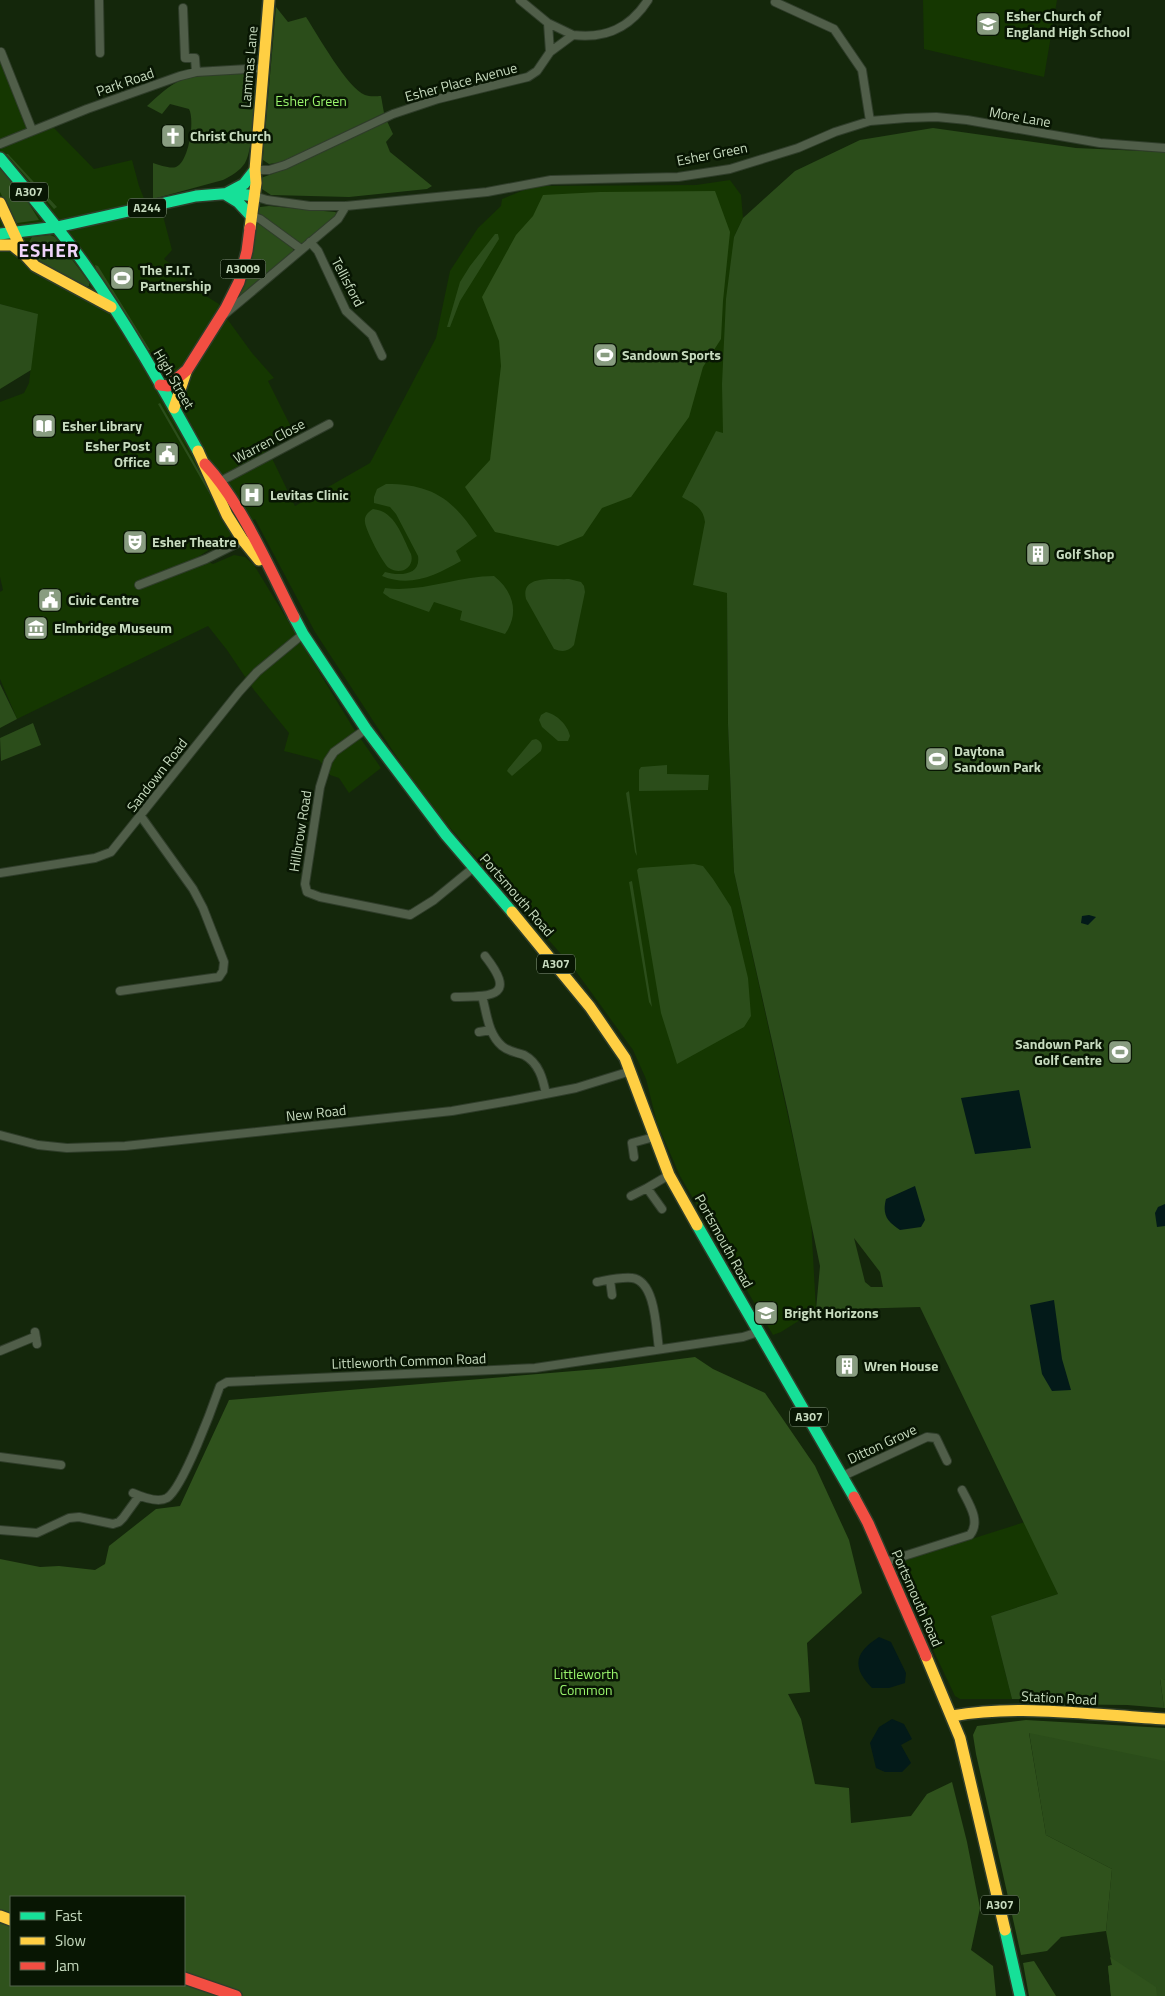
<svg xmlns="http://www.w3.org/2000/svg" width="1165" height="1996" viewBox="0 0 1165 1996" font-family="'Titillium Web',sans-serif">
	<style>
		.built { fill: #153701 }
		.green { fill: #2b4d1a; fill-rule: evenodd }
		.forest { fill: #2f521c; fill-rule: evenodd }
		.water { fill: #031a19 }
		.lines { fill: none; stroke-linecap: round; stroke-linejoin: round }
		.street-casing { stroke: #2f3d2a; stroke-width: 10 }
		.fast-casing { stroke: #2f3d2a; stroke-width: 14 }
		.slow-casing { stroke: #2f3d2a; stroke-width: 14 }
		.jam-casing { stroke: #2f3d2a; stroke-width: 14 }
		.street { stroke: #505e49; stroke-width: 8 }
		.fast { stroke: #16e098; stroke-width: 11 }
		.slow { stroke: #ffcf43; stroke-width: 11 }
		.jam { stroke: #f24e42; stroke-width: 11 }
		.labels { text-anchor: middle; stroke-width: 5; stroke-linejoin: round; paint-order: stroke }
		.shield { fill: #081603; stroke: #8ea087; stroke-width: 1 }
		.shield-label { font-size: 12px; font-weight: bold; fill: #c7dbbf }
		.poi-label { font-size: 14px; font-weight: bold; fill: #c7dbbf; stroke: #081603; text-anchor: start }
		.street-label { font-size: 14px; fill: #c7dbbf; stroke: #081603 }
		.park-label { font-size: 14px; fill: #99f36c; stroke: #081603 }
		.district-label { font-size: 19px; font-weight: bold; letter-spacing: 1px; fill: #efd3fa; stroke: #081603 }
	</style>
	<rect width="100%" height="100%" fill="#14270b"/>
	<path class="built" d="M923,0H1057L1044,77L924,49Z
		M0,51L38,132L53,127L94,169L132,160L139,186L145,201L146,215L162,212L172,250L164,259L181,272L190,286L219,304L228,320L252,353L274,378L268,381L294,433L267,448L295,506L370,463L436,338L450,271L478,228L501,206L502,199L534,186L696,185L730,180L741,195L743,218L734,237L727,592L728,724L734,872L811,1220L816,1310L781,1332L773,1335L680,1176L657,1123L646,1079L633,1050L575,970L444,821L404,768L315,632L255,519L198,557L213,564L234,555L245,557L254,565L352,726L381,768L349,793L339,778L330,775L319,760L284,751L289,733L254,690L227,650L208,626L17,719L0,679V592L3,590L0,577V402L24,393L29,383L37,314L0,304Z
		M1025,1522L1058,1594L991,1616L1012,1699H960L955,1696L927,1637L896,1563Z"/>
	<path class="green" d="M276,7L288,22L306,17C317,34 348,89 365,95C370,97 377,96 381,96L384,113L282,162L269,164L263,160V156Z
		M252,73L255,77C254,96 254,148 245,163C240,171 231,176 223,180L153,199V163C160,165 170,169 176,167C189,162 195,120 189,109L170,104L162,114L147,106C158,96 168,86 181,80C199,71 232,74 252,73Z
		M387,121L393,134L386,142L390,152L432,186L427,189L349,197L271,195L262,189L260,185L261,178L280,171Z
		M933,128L1076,148L1165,152V1680L1160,1679L1164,1708L1127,1705L1040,1704L1027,1699H1012L991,1616L1058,1594L920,1307L816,1310L820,1266L788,1112L734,872L728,724L727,593L693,585L705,522C703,507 694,504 682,497L716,431L723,433L722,384L726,299L734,237L743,218L795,171L860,140ZM854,1238L880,1272L883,1287H871L865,1282Z
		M6,154H8L57,207L54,209Z
		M0,165L20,189L39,220L17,223L15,222L0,192Z
		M269,206L335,212L337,213L336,216L303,243H300L257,213L260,207Z
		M255,222H258L293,248V251L231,307Z
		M495,234H498L499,239L460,301L450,327H447L460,282L470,266Z
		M50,235L55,237L89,282V286H86C69,278 32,263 28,244L32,237Z
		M95,265L98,266L150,350H148L96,269Z
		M0,304L38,314L31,370L0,389Z
		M160,403L214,497L212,498L158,404Z
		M386,484C432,484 453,499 477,536L456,551L461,561C436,575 411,588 382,576L385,572C399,576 421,576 418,556L396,514L390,507L374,503V497L377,489Z
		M373,509C395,511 402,536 411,554C415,567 401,576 389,568C383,564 365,529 365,522C364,516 368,512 373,509Z
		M494,576C513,591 520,613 505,634L460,620L462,611L434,602L429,612L390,598L383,593L385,588C421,593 458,576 494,576Z
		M569,579L581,582L584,586L585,592L574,645C568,652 562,652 554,649L526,599C520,574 554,580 569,579Z
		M0,684L17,719L0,728Z
		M546,712C556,714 568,725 570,736L568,741H558L542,727L539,720L541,715Z
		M33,723L41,745L1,761L0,738Z
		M536,739C542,742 543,745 541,751L512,776L507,771L508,769L532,740Z
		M667,765V774L709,775L708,790L639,791V770L641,767Z
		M629,791L637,856L635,852L626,793Z
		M694,864L703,866L713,879L731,907L748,978L751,1016L744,1027L677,1064L661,1013L637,870L639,868Z
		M632,881L652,1007L649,1002L629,882Z
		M1029,1732L1165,1740V1996H1111L1108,1966L1112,1965L1106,1931L1112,1869L1046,1835Z"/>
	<path class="forest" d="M715,191L730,232L723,301L721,339L703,367L689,417L631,497L602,508L583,536L558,546L495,532L465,487L490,460L501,366L499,341L482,297L516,235L533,216L543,195L600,192Z
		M695,1357L713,1369L765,1393L815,1466L849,1540L862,1593L807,1643L810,1692L788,1694L801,1719L815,1784L849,1788L851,1823L911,1816L927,1794L952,1782L967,1842L980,1908L971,1950L993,1966L996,1996H0V1559L40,1567L59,1566L95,1570L105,1564L109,1546L156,1509L180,1506L229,1400L610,1368ZM11,1897H184V1985H11Z
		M1160,1678L1165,1680V1708H1164Z
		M1026,1720L1165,1728V1761L1029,1733L1046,1835L1112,1869L1106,1931L1061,1937L1047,1951L1021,1955L976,1754L973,1735L977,1726Z
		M1110,1957L1156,1987L1157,1996H1111L1108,1966L1112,1965Z
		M1034,1961L1056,1996H1029L1023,1963Z"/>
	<path class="water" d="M1089,915L1096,917L1088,925L1081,923L1082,916Z
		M1019,1090L1031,1148L975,1154L961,1098Z
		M915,1186L925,1220L921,1227L900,1230C887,1221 882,1215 886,1199Z
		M1165,1204V1226L1157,1227L1155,1213L1158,1207Z
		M1054,1300L1062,1359L1071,1390L1052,1391L1042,1374L1030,1305Z
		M879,1637L891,1642L906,1673L905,1683L889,1688H872C851,1667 855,1652 879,1637Z
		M892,1719L904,1724L912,1739L901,1745L911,1763L902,1772H885L876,1768L870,1743L879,1727Z"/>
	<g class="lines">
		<defs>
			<path id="street" d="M99,0L100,53
				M775,2L834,29L862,70L870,121
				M183,8L185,58H195L196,72
				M548,23L573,35
				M1,52L32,130
				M550,52L573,35C606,39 630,28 648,0
				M0,144L87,109L180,76L196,72L264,68
				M255,170H269L285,165L393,114L438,99L528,77L537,71L550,52L548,23L520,0
				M254,196L267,200L310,206H346L487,192L551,180L678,177L730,169L798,148L835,132L870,121L906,118L936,117L967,120L1100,143L1165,148
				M251,216L260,219L301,249
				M310,242L318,251L346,311L372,335L382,356
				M225,314L338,219L346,206
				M221,481L329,424
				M139,585L206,559L244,540
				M366,729L334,752L328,761L320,787L305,884L307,892L320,897L410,915L434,900L473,868
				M0,873L95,858L111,852L239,692L257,672L303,634
				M120,991L219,977L223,971L224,962L203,908L193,889L140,815
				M482,996C487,1014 488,1034 502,1046C509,1052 516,1052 524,1055C539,1063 543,1079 546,1094
				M455,997C493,996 517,997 485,956
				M479,1032L491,1030
				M0,1135L38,1145L67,1148L125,1146L452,1111L515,1100L576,1088L631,1071
				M634,1157L632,1143L654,1137
				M631,1196L647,1188
				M662,1209L647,1188L669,1175
				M610,1280L612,1295
				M597,1282C608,1280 620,1277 632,1278C656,1281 656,1330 659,1349
				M35,1332L37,1344
				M0,1351L34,1337
				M0,1457L61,1465
				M843,1476L927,1437L936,1438L947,1461
				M133,1493C142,1497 158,1503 167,1498C183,1488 213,1406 220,1386L227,1382L535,1368L743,1337L758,1332
				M0,1530L37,1533L69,1518L79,1517L113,1524L119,1522L123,1518L139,1496
				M885,1562L970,1535C981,1521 969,1504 962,1490"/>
			<path id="fast" d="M0,158C28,192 57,226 83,262C126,322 162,386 198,451
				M227,193L244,184L255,170
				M225,194L238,202L251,216
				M0,234L57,227L196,196L233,193L254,196
				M294,617L303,634L366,729L446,835L512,912
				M697,1225L854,1497
				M1005,1930L1020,1996"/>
			<path id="slow" d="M0,203L23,253L35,266L111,307
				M250,228L256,183L255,170L269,0
				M0,245H12L22,253
				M174,408L186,372
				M198,451L227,515L242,539L259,560
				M512,912L590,1007L625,1058L669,1175L697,1225
				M926,1656L960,1738L1005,1930
				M952,1716C1021,1704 1095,1715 1165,1719
				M0,1916L11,1920"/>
			<path id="jam" d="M160,385L168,386L187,370L226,308L239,282L247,251L250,228
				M205,464C242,504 269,568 294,617
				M854,1497L868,1523L926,1656
				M184,1978L236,1996"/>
		</defs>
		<use href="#street" class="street-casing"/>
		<use href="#fast" class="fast-casing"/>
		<use href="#slow" class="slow-casing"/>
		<use href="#jam" class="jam-casing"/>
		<use href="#street" class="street"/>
		<use href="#fast" class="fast"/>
		<use href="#slow" class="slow"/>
		<use href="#jam" class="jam"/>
	</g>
	<defs>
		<symbol id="school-square" viewBox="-11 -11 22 22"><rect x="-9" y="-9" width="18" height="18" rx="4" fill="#889c80" stroke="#081603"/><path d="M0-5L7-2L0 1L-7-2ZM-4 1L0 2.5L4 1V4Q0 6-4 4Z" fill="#fff"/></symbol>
		<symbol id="church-square" viewBox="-11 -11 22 22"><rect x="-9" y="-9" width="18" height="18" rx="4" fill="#889c80" stroke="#081603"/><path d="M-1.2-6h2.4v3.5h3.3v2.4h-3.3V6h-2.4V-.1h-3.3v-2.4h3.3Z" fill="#fff"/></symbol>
		<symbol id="stadium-square" viewBox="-11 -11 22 22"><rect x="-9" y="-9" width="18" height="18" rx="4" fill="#889c80" stroke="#081603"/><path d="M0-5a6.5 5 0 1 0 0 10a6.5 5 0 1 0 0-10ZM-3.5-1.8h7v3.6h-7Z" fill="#fff"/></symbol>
		<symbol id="library-square" viewBox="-11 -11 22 22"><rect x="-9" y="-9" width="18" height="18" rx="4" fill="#889c80" stroke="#081603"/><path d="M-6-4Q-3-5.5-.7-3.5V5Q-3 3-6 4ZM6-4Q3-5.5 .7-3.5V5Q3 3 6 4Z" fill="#fff"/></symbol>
		<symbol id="civic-square" viewBox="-11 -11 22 22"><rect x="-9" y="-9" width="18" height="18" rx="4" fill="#889c80" stroke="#081603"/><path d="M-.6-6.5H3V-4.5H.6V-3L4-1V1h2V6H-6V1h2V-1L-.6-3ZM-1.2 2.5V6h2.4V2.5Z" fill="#fff"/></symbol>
		<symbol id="hospital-square" viewBox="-11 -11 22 22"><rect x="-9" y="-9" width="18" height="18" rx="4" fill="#889c80" stroke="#081603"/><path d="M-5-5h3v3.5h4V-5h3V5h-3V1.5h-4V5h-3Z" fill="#fff"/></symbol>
		<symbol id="theatre-square" viewBox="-11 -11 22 22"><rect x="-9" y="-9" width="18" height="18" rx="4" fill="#889c80" stroke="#081603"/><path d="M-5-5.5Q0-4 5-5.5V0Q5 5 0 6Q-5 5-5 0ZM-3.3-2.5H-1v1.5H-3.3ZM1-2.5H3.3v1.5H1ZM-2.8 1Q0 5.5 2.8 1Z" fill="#fff"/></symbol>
		<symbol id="building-square" viewBox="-11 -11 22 22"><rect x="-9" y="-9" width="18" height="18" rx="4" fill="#889c80" stroke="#081603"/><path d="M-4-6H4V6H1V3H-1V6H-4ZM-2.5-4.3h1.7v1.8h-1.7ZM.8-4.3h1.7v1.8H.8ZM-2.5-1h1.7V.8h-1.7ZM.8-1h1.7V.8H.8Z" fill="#fff"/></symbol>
		<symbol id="museum-square" viewBox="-11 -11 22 22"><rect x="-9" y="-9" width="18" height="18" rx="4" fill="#889c80" stroke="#081603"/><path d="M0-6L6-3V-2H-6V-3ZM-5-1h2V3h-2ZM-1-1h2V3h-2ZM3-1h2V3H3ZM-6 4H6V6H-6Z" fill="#fff"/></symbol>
	</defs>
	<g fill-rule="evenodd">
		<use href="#school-square" x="974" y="10" width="28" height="28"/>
		<use href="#church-square" x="159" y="122" width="28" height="28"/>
		<use href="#stadium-square" x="108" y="264" width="28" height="28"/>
		<use href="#stadium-square" x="591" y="341" width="28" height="28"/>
		<use href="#library-square" x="30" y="412" width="28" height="28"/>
		<use href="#civic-square" x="153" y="440" width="28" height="28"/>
		<use href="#hospital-square" x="238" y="481" width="28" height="28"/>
		<use href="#theatre-square" x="121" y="528" width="28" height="28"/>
		<use href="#building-square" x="1024" y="540" width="28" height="28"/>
		<use href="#civic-square" x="36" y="586" width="28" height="28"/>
		<use href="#museum-square" x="22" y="614" width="28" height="28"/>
		<use href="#stadium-square" x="923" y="745" width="28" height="28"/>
		<use href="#stadium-square" x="1106" y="1038" width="28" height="28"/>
		<use href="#school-square" x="752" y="1299" width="28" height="28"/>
		<use href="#building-square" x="833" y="1352" width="28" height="28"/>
	</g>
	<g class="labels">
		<g class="shield">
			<rect x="10" y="182.5" width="38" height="19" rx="4"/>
			<rect x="128" y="198.5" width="38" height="19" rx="4"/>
			<rect x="220.5" y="259.5" width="45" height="19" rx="4"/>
			<rect x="537" y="954.5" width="38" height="19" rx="4"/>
			<rect x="790" y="1407.5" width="38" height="19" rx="4"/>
			<rect x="981" y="1895.5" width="38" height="19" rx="4"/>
		</g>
		<g class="shield-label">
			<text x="29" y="196">A307</text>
			<text x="147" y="212">A244</text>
			<text x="243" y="273">A3009</text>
			<text x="556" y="968">A307</text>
			<text x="809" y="1421">A307</text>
			<text x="1000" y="1909">A307</text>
		</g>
		<g class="poi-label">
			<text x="1006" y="21">Esher Church of<tspan x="1006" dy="16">England High School</tspan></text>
			<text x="190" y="141">Christ Church</text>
			<text x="140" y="275">The F.I.T.<tspan x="140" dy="16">Partnership</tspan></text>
			<text x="622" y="360">Sandown Sports</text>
			<text x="62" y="431">Esher Library</text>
			<text x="150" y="451" text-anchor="end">Esher Post<tspan x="150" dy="16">Office</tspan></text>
			<text x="270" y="500">Levitas Clinic</text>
			<text x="152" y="547">Esher Theatre</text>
			<text x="1056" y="559">Golf Shop</text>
			<text x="68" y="605">Civic Centre</text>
			<text x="54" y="633">Elmbridge Museum</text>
			<text x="954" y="756">Daytona<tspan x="954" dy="16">Sandown Park</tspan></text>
			<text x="1102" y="1049" text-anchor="end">Sandown Park<tspan x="1102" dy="16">Golf Centre</tspan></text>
			<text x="784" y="1318">Bright Horizons</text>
			<text x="864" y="1371">Wren House</text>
		</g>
		<g class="street-label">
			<text transform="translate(249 67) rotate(-85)" y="5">Lammas Lane</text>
			<text transform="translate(125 82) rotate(-19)" y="5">Park Road</text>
			<text transform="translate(461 82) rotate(-15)" y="5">Esher Place Avenue</text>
			<text transform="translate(1020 117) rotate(10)" y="5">More Lane</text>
			<text transform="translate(712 154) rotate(-11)" y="5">Esher Green</text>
			<text transform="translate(348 282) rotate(62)" y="5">Tellisford</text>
			<text transform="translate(174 379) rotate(60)" y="5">High Street</text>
			<text transform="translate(269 441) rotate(-28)" y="5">Warren Close</text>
			<text transform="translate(157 775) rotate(-52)" y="5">Sandown Road</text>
			<text transform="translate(300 831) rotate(-81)" y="5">Hillbrow Road</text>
			<text transform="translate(517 895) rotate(49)" y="5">Portsmouth Road</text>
			<text transform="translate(316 1113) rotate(-6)" y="5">New Road</text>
			<text transform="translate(724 1241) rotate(61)" y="5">Portsmouth Road</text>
			<text transform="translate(409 1361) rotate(-2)" y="5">Littleworth Common Road</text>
			<text transform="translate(882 1444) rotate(-25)" y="5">Ditton Grove</text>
			<text transform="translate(917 1598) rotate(66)" y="5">Portsmouth Road</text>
			<text transform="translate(1059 1698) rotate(3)" y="5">Station Road</text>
		</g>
		<g class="park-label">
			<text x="311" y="106">Esher Green</text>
			<text x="586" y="1679">Littleworth<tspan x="586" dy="16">Common</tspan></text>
		</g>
		<g class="district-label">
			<text x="49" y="257">ESHER</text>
		</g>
	</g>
	<rect x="10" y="1896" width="175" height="90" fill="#081603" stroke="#54654e"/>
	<rect x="20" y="1912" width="25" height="8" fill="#16e098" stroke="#54654e"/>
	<text x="55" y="1921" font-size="15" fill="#c7dbbf">Fast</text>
	<rect x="20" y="1937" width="25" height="8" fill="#ffcf43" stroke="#54654e"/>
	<text x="55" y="1946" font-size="15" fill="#c7dbbf">Slow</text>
	<rect x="20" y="1962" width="25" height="8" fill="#f24e42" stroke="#54654e"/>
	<text x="55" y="1971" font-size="15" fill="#c7dbbf">Jam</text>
</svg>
